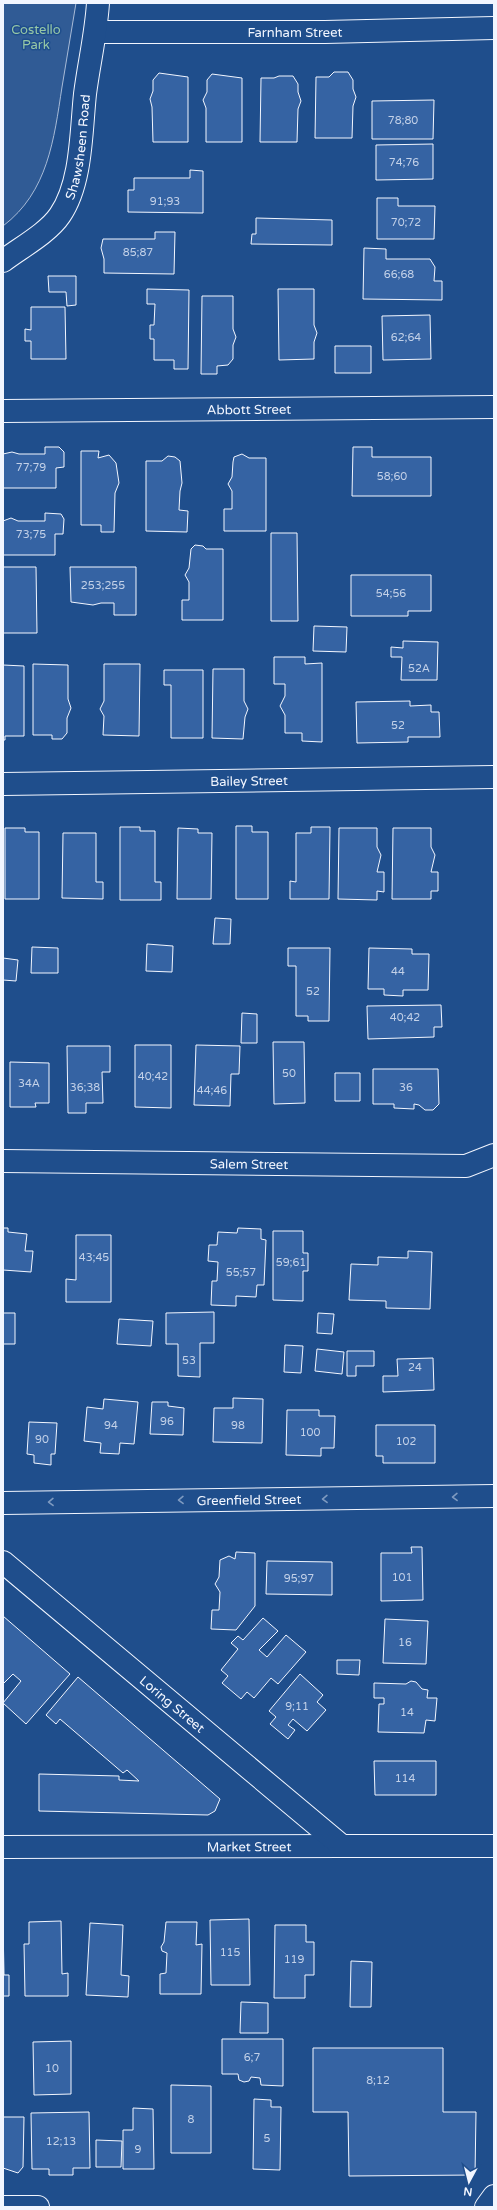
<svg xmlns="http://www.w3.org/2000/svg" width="497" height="2210" viewBox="0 0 497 2210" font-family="'Varela Round',sans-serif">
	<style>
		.green { fill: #305b95; stroke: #a8bbd7 }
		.building { fill: #3563a3; stroke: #f2f6ff }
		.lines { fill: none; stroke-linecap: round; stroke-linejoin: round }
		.minor-casing { stroke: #f2f6ff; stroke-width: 24 }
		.tertiary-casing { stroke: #f2f6ff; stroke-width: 24 }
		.secondary-casing { stroke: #f2f6ff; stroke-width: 24 }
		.minor { stroke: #1f4e8c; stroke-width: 22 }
		.tertiary { stroke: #1f4e8c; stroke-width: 22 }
		.secondary { stroke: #1f4e8c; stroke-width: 22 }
		.oneway { stroke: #7e9ac0 }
		.labels { text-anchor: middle; stroke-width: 3; stroke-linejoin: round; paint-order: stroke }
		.number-label { font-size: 11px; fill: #c3d1e8 }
		.park-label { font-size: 13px; fill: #97c8a6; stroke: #1f4e8c }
		.street-label { font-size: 13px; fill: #f2f6ff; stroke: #1f4e8c }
	</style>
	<rect width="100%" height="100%" fill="#1f4e8c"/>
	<path class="green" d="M3,3H76C71,31 67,59 62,87C54,139 48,192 3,226Z"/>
	<path class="building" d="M334,72H348L353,80V89L356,97L353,106L352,138H315L316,77H329Z
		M159,73L188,77V142H153L152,107L150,99L153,91V80Z
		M212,74L242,78V142H206V108L203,100L207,92V80Z
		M279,76H293L298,84V92L301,101L298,109L297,142H260L261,78H274Z
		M434,100L433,139H372V101Z
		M433,144V179L376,180V145Z
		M190,170L203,171V213L128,212V190H134V178H190Z
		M377,198H398V206H435L434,239H377Z
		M256,218L332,220V245L251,244L252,234H256Z
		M155,232H175L174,274L104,273V259L101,248L103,239H155Z
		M364,248L386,249V259H430L435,267L434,281H442V300L363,299Z
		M48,276H76V305L67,306L66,292H49Z
		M147,289L189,290L188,369H174V360H154V339H150V325H154L155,304H147Z
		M278,289H314V325L317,333L314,342V359L279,360Z
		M202,296H233V329L236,337L233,345V359L228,365L217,366V374H201Z
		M31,307H65L66,359H31V341H25V329L31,330Z
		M430,315L431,359L383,360L382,316Z
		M335,346H371V373H335Z
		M45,447H59L64,452V467L56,468V488H3V454L12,452L19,454H45Z
		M353,447H372V457H431V496H352Z
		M81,451H99L98,458L109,455L116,463L119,483L115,493L114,532H101V525H81Z
		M242,454L249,458H266V531H224V509H232V491L228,484L232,477L233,462L234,457Z
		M168,456L175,457L180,461L182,483L180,491L179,510L188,511L187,532L146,531V461H162Z
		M45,513L61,514L64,519L63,534H55V555H3V521L11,518L18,521H45Z
		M271,533H297L298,621H271Z
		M195,545L203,546L206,549H223V620H182V600H189V582L185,575L189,568L191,549Z
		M3,567H36L37,633H3Z
		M70,567H136V615H114V603H101L93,605L71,602Z
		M351,575H431V611H408V616H351Z
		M314,626L347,627L346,652L313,651Z
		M403,641L438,642L437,680H401L402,657H391V647L403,648Z
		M274,657H305V664L322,663V742L302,741V733H285V715L280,706L285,696V684H274Z
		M33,664L68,665V699L71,708L67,718V733L62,739H52V735H33Z
		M104,664H140L139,736L103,735L104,716L100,709L104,701Z
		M3,665L24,666V736H5V740H3Z
		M213,669H244V701L248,709L245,717L243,739L212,738Z
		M164,670H203V738H171V685H164Z
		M410,701V706L431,705V712H439L440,737H408V742L357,743L356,702Z
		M236,826H252V832H268V899H236Z
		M120,827H140V831H155V882H161V900H120Z
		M311,827H330L329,899H290V881L296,882V833H311Z
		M5,828H25V832H39V899H5Z
		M178,828L198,829V833H212L211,899H177Z
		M339,828H377V847L381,855L377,872H384V892L377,891V900L338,899Z
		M393,828H431V847L435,855L431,872H438V891H431V899H392Z
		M63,833H96V882H103V899L62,898Z
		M215,918L231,919L230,944H213Z
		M147,944L173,946L172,972L146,971Z
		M32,947L58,948V973H31Z
		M288,948H330L329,1021H308V1016H296V966H288Z
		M369,948L412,949V954H429L428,990H403V996L384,995V989H368Z
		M3,958L18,960L16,981L3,980Z
		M441,1005L442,1027H434V1037L368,1039L367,1006Z
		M242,1013L257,1014V1043H241Z
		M273,1042H304L305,1103L274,1104Z
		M135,1045H171V1108L135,1107Z
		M196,1045L240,1046L239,1074H231L230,1106L194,1105Z
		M67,1046H110V1072H102L103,1103H86V1113H68Z
		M10,1062L49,1063V1103H35L36,1107H10Z
		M373,1069H438L439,1104L433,1110H425L419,1105L414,1104V1109L394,1108V1104H373Z
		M335,1073H360V1101H335Z
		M3,1228H8V1232L27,1234L25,1251H33L31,1272L3,1270Z
		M238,1228L261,1229V1239L266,1240L264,1285H257L256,1297L236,1296V1306L211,1305L212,1281H217L218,1262L208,1261L209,1245H217L218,1232L237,1233Z
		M273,1231H303V1253H308V1271H303V1301L273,1300Z
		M76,1235H111V1302H66V1279L76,1280Z
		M408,1251L432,1252L430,1309L386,1308V1301L349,1300L351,1264L378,1265V1257L408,1258Z
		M214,1312V1343H200V1377L178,1376V1344H166V1313Z
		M3,1313H15V1344H3Z
		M318,1313L334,1314L332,1334L317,1333Z
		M119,1319L153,1321L151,1346L117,1344Z
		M285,1345L303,1346L301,1373L284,1372Z
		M317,1349L344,1352L342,1374L315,1371Z
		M347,1351H374V1366H356V1376H347Z
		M433,1358L434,1390L383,1392V1376H398L397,1359Z
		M233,1398L263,1399L262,1443L213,1442L214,1408H233Z
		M104,1399L138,1402L134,1444L120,1443L119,1454L100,1453L101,1443L84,1441L87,1407L103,1409Z
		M152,1402H168V1406L184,1408L183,1435L150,1434Z
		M287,1410H319V1416H335L334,1448H321V1456L286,1455Z
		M29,1422L57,1423L55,1454H51V1465L34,1463V1455L27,1454Z
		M376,1425H435V1463H383V1456H376Z
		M411,1547H422L423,1600L381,1601V1553H412Z
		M236,1552L255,1553V1606L236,1630L211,1629L212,1610H219L220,1592L215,1584L219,1577L220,1560L229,1556L235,1559Z
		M267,1561L332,1562V1595L266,1594Z
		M3,1616L70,1674L26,1724L3,1703L21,1681L13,1674L3,1684Z
		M263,1618L278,1631L259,1650L267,1657L286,1635L306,1652L278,1684L271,1678L254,1698L247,1692L241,1699L222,1683L228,1676L221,1670L238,1649L231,1643L238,1636L243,1640Z
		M385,1619L428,1621L426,1664L383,1663Z
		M337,1660H360L359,1675L337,1674Z
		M300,1674L323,1695L317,1702L326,1710L307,1731L293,1719L288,1725L295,1730L288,1739L270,1724L276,1717L269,1711Z
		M78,1677L220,1799L215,1811L208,1815L39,1811V1774L119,1776V1780L139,1781L127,1770L123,1773L60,1719L56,1724L46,1715Z
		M411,1681L416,1682L422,1689L428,1690L427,1698H437L435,1721L426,1720L424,1733L378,1732L379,1704H384V1698H374V1683L406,1684Z
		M374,1761H436V1795H375Z
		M249,1919L250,1985H211L210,1920Z
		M61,1921L62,1974L68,1973V1996H25L24,1944H29V1922Z
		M166,1922H197L196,1945L202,1944L201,1994H160V1974L166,1973L167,1953L162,1951L161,1947L164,1942Z
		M90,1923L123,1925L121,1975L129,1976L128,1997L86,1995Z
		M3,1924L4,1975H9V1996H3Z
		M275,1925H306V1942H314V1975H305V1998H274Z
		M351,1961L372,1962L371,2007H350Z
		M241,2002L268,2003V2033H240Z
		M222,2039H283V2086L261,2085L260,2078L251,2077L249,2081L244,2082L239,2080L238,2074H222Z
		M71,2041V2094L34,2095L33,2042Z
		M313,2048H443V2112H476L475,2175L349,2176L348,2112H313Z
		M171,2085L211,2086V2153H171Z
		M254,2099L271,2100V2107H281L280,2170L253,2169Z
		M133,2108L153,2109L154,2169H123V2130H133Z
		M89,2112L90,2168H73V2175H49V2169H32L31,2113Z
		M3,2117H24L23,2167L18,2173L3,2168Z
		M96,2140L122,2141L121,2167H96Z"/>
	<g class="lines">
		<defs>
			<g id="minor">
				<path id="s1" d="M96,32H325L494,28"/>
				<path id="s2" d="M3,261C20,248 48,233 60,215C82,183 81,131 85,94C89,63 96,34 98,3"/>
				<path id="s3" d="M3,411L494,407"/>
				<path id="s4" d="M3,784L494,777"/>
				<path id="s5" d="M3,1503L494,1496"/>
				<path id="s6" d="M3,1847L342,1846"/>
				<path d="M3,2207H38"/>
				<path d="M486,2207L494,2196"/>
			</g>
			<g id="tertiary">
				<path id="s7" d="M3,1562L342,1846H494"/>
			</g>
			<g id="secondary">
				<path id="s8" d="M3,1161L466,1166L494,1155"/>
			</g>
		</defs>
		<use href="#minor" class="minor-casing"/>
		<use href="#tertiary" class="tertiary-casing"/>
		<use href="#secondary" class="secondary-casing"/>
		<use href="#minor" class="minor"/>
		<use href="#tertiary" class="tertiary"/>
		<use href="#secondary" class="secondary"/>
	</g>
	<defs><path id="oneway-chevron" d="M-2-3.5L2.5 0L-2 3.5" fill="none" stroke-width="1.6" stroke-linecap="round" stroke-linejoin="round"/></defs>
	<g class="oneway">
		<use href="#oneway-chevron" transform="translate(455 1497) rotate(179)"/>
		<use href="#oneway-chevron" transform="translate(325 1499) rotate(179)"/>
		<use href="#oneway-chevron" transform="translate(181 1500) rotate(179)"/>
		<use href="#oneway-chevron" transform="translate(51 1502) rotate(179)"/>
	</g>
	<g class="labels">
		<g class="number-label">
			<text x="403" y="124">78;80</text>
			<text x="404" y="166">74;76</text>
			<text x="165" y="205">91;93</text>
			<text x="406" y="226">70;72</text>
			<text x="138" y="256">85;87</text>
			<text x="399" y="278">66;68</text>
			<text x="406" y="341">62;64</text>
			<text x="31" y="471">77;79</text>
			<text x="392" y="480">58;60</text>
			<text x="31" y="538">73;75</text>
			<text x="103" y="589">253;255</text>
			<text x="391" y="597">54;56</text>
			<text x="419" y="672">52A</text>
			<text x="398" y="729">52</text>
			<text x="398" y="975">44</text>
			<text x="313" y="995">52</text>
			<text x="405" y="1021">40;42</text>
			<text x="289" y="1077">50</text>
			<text x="153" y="1080">40;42</text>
			<text x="29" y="1087">34A</text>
			<text x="85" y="1091">36;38</text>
			<text x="406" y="1091">36</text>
			<text x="212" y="1094">44;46</text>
			<text x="94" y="1261">43;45</text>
			<text x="291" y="1266">59;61</text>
			<text x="241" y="1276">55;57</text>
			<text x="189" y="1364">53</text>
			<text x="415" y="1371">24</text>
			<text x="167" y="1425">96</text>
			<text x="111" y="1429">94</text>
			<text x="238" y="1429">98</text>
			<text x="310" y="1436">100</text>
			<text x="42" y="1443">90</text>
			<text x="406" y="1445">102</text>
			<text x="402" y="1581">101</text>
			<text x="299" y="1582">95;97</text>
			<text x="405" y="1646">16</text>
			<text x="297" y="1710">9;11</text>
			<text x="407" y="1716">14</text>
			<text x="405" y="1782">114</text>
			<text x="230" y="1956">115</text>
			<text x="294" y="1963">119</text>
			<text x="252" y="2061">6;7</text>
			<text x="52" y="2072">10</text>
			<text x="378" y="2084">8;12</text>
			<text x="191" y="2123">8</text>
			<text x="267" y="2142">5</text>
			<text x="61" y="2145">12;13</text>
			<text x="138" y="2153">9</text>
		</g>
		<g class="park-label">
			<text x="36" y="34">Costello<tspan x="36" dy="15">Park</tspan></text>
		</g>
		<g class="street-label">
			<text dy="5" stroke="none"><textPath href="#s1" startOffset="199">Farnham Street</textPath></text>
			<text dy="5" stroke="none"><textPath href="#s2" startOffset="145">Shawsheen Road</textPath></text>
			<text dy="5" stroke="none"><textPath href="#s3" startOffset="246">Abbott Street</textPath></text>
			<text dy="5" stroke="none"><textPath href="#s4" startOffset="246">Bailey Street</textPath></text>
			<text dy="5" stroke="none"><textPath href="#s8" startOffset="246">Salem Street</textPath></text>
			<text dy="5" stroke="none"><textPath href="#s5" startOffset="246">Greenfield Street</textPath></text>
			<text dy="5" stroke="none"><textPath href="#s7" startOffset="221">Loring Street</textPath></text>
			<text dy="5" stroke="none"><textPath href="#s6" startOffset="246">Market Street</textPath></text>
		</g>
	</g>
	<rect width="497" height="2210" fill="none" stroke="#f2f6ff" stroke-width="8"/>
	<g transform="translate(469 2182) rotate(187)" stroke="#1f4e8c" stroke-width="3" paint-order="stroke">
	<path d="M0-3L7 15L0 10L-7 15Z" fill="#f2f6ff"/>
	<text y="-6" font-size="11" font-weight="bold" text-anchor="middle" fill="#f2f6ff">N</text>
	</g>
</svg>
